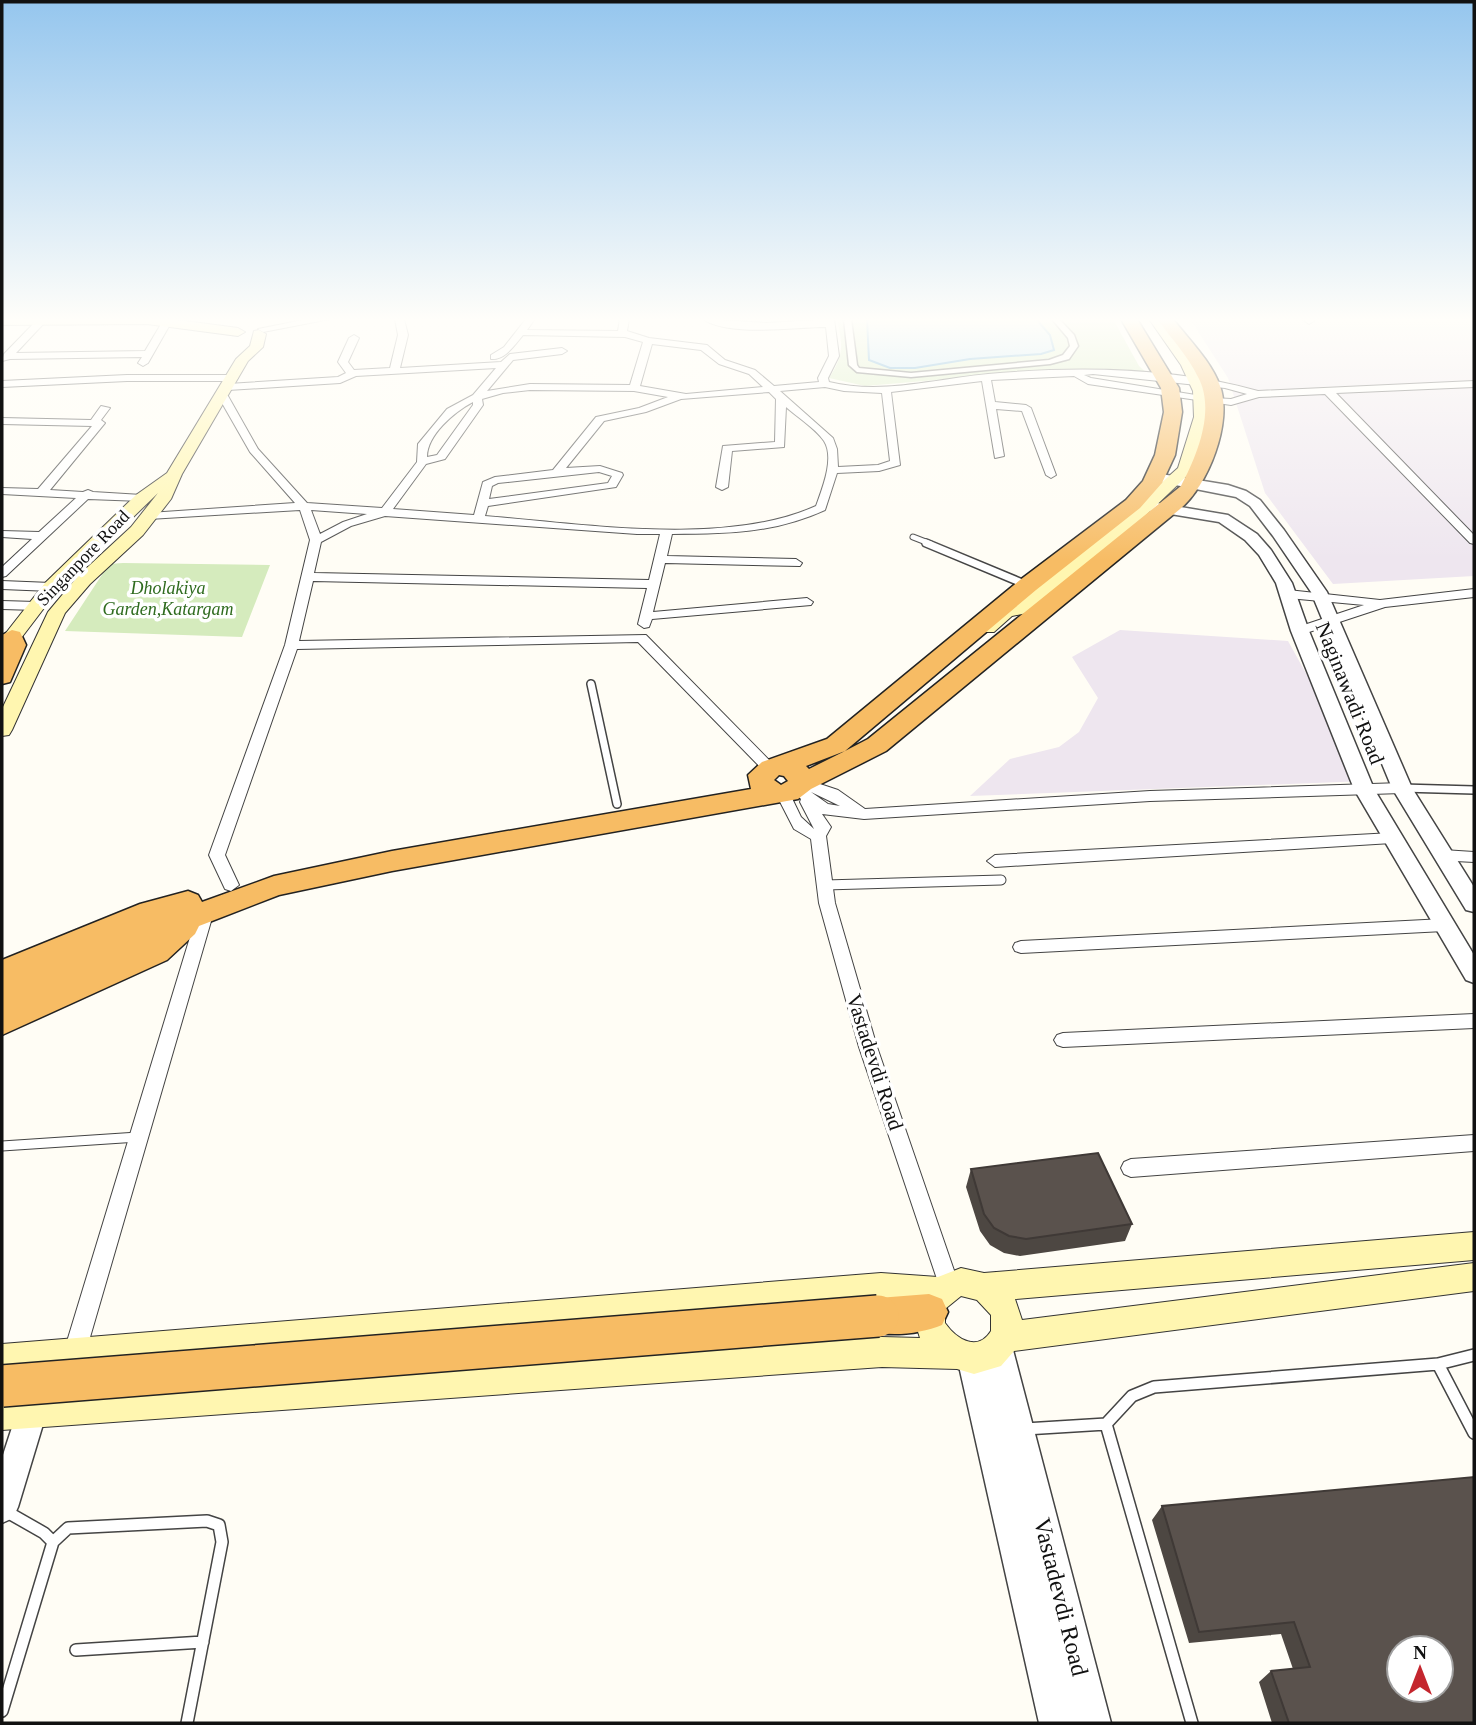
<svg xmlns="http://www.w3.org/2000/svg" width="1476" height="1725" viewBox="0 0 1476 1725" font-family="'Times New Roman',serif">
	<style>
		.industrial { fill: #eee6ef }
		.green { fill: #d5ebbd }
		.water { fill: #b9e0f7; stroke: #3f96cf; stroke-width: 2 }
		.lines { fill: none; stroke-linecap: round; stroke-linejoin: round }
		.service-far3-casing { stroke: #444; stroke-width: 7 }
		.service-far2-casing { stroke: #444; stroke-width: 10 }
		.service-far1-casing { stroke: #444; stroke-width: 11 }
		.service-casing { stroke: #444; stroke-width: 14 }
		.pedestrian-casing { stroke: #444; stroke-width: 3 }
		.minor-casing { stroke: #444; stroke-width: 2 }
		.tertiary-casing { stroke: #444; stroke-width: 3 }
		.secondary-casing { stroke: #333; stroke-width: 2 }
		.trunk-casing { stroke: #222; stroke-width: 3 }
		.service-far3 { stroke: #fff; stroke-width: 5 }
		.service-far2 { stroke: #fff; stroke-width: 7 }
		.service-far1 { stroke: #fff; stroke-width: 9 }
		.service { stroke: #fff; stroke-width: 11 }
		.pedestrian { fill: #fff; fill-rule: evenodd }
		.minor { fill: #fff; fill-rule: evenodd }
		.tertiary { fill: #fff; fill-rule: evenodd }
		.secondary { fill: #fff6b0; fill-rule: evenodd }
		.trunk { fill: #f7bc64; fill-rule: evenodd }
		.trunk-bridge-casing { stroke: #222; stroke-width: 44; stroke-linecap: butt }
		.trunk-bridge { stroke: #f7bc64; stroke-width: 41 }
		.wall { fill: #4d4742 }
		.building { fill: #5a524d; stroke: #3f3936; stroke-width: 2; fill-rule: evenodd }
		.labels { text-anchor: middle; stroke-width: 7; stroke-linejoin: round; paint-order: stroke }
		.far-street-label { font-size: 18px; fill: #111; stroke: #fff }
		.far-park-label { font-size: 18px; font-style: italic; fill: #2f6b1f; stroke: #fff }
		.street-label { font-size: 21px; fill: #111; stroke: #fff }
		.near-street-label { font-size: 24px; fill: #111; stroke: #fff }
	</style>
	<rect width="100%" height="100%" fill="#fffdf5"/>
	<path class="industrial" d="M1190,319H1474V576L1333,584L1265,493L1228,378Z
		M1120,630L1288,641L1366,781L970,796L1010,759L1059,747L1079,732L1098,698L1072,657Z"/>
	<path class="green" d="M837,319H1113L1139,366L1148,374L1147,378L1054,370L865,386L829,378C844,355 843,346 837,319Z
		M123,563L270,565L242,637L65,631L109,564Z"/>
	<path class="water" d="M867,319H1036L1050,335L1054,350L1041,354L970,359L915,368H890L869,360Z"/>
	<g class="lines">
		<defs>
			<path id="service-far3" d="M913,537L931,544"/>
			<path id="service-far2" d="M926,543L1027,585
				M591,684L617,804
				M1402,788L1474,790"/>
			<path id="service-far1" d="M825,885L1001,880
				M2,1146L138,1137"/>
			<path id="service" d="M1438,1364L1474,1355
				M1106,1424L1192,1723
				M1025,1429L1106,1424L1132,1396L1154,1387L1438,1364L1474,1433
				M2,1509L44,1533L53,1542
				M76,1650L203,1642
				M2,1711L53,1542L68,1528L207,1521L219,1525L222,1542L187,1723"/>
			<path id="pedestrian" d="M844,319H851L857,365L859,368L911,373L1049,360L1063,355L1070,346L1068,338L1052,319H1059L1074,335L1078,346L1069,359L1050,364L911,377L857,372L849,365Z"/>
			<path id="minor" d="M38,319L47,320L16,353L145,351L164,319L172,321L148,363L143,366L138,363L142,357L10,359L2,361L4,354Z
				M308,319H330L263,332L258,329Z
				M395,319H404L408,335L400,368L501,362L510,354L562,348L567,351L562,354L513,360L487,391L530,384L630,385L643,342L625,337L523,335C514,346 505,360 491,359V355L504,347L526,319H535L527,330L618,331L620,319H629L627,331L649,338L707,345L725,360L755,370L774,386L819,382L818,378L829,356L826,327C794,327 728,337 703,319L766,323L834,319L839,356L828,378L829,382C882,395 935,379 988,374C1076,366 1173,367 1258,391L1474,381V387L1336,393L1474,535V544L1470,543L1325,394L1259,397L1231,405L1088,384L1074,376L991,380L995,402L1026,405L1031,408L1056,475L1051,478L1046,475L1022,411L996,409L1004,456L995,458L982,381L891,392L900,465L879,471L837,473L825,510C775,533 727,534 672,534L667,556L796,559L802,563L800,566L665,563L653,612L807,598L813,602L811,605L652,619L649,627L644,628L638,624L647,588L313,581L299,641L646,635L774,765L776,768L774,771H764L638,642L297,649L225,855L239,885L231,891L225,889L209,855L285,645L310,540L300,510L149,519L143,516L149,513L295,503L250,452L218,396L223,393L228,396L258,449L307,503L382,508L417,462L418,444L447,409L473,395L496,368L356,376L340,383L228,390L223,387L228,384L338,377L346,373L338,362L349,338L354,335L359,338L348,362L354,370L390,368L398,335ZM652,344L701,350L719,364L749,374L763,387L686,394L640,386ZM1093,374L1225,388L1247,394L1231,399L1214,398L1091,378L1084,375ZM825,387L844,391L882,393L890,461L878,465L838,467L837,449L833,438L780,391ZM530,390L634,391L668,397L639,408L596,417L553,470L495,477L483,482L474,515L393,509L426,464L445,459L483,405L482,399L503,393ZM769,392L776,399L775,442L723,446L716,487L722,490L728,487L732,451L784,447L786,407C797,417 815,428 824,441C835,458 822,489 816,506C725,547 584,524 485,516L488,506L616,487L623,475L622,473L600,466L566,468L604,421L646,412L681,399ZM473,402V405L437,455L427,457C427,435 454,412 473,402ZM599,472L612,476L608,483L489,499L492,486L498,483ZM311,510L367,514L343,522L320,534ZM385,516L637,534H660L649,580L314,573L321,542L351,526Z
				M1302,319H1312L1314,321L1309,324Z
				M127,375H233L238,378L233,381H127L2,387V381Z
				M101,406L110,408L101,420L105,423L50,490L83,492L88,490L93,492L142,495L148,498L142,501L88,499L6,576L2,577V567L32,539L2,537V531L39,532L76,498L2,494V488L38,489L92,426L2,424V418L91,420Z
				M2,581L51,583L57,587L51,591L2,589Z
				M1474,589V597L1385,607L1300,635L1294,631L1295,628L1364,605L1288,598L1282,594L1288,590L1380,600Z
				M2,601L36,602L42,606L36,610L2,609Z
				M802,778L838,790L865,809L1150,791L1402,783L1409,788L1402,793L1150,801L864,819L822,814L831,827L826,836L835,903L877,1047L959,1285L956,1292L949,1295L942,1292L939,1285L859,1047L819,903L811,839L794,829L776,794L783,789L788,790L801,817L814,829L800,802L801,799L791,789L797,780ZM811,792L840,806L828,804Z
				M1392,833L1400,838L1392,843L995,867L987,861L995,855Z
				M1443,850L1474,852V862L1437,860L1435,856L1437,852Z
				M206,905L212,907L214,911L84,1358L81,1366L73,1369L65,1366L62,1358L198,911L200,907Z
				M1444,919L1450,921L1452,925L1450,929L1444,931L1021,953L1015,951L1013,947L1015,943L1021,941Z
				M1474,1014V1028L1063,1047L1057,1045L1054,1040L1057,1035L1063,1033Z
				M1474,1135V1151L1131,1177L1124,1174L1121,1168L1124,1162L1131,1159Z"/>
			<path id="tertiary" d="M1155,473L1228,485L1246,491L1260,500L1284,530L1327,592L1412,788L1474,887V912L1466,910L1392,788L1311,592L1273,536L1250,506L1236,497L1150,480L1148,477L1150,474Z
				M1151,502L1228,515L1257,534L1271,550L1292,583L1309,631L1374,789L1474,955V983L1466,980L1354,789L1291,631L1276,583L1259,555L1245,540L1219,522L1146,510L1143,507Z
				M998,1336L1008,1340L1013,1350L1111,1723H1075L1043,1593L1075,1723H1039L957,1357L962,1347L972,1343L984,1350L988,1340Z
				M32,1396L43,1400L47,1411L18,1507L13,1518L2,1523V1458L21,1400Z"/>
			<path id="secondary" d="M2,319H170L238,328L245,332L238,336L147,324L2,325Z
				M1149,319H1162L1195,365L1207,391L1208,417L1193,470L1142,519L1027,613L1012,616L994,632H980L978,628C988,615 999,608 1015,605L1130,511L1178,468L1194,417L1193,391L1181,365Z
				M259,330L266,334L263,347L248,361L182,474L171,499L143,535L90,584L65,613L12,730L9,735L2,736V709L48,612L78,576L131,527L158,493L57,591L9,654L2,656V638L45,583L136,495L167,473L236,359L250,346L254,331Z
				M1474,1232V1260L1015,1299L1022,1320L1474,1263V1291L1014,1351L1001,1366L974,1374L957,1369L882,1367L2,1430V1398L882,1337L920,1338L913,1316L916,1304L881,1301L2,1376V1344L881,1273L938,1277L961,1268L984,1273ZM961,1296L977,1300L991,1315V1331C978,1352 957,1340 945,1323V1309Z"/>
			<path id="trunk" d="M1121,319H1137L1179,388L1182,412L1175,455L1162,483L1140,508L1036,590L845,751L868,739L1181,486C1197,456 1216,410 1198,377C1188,356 1171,338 1157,319H1173C1189,340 1211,361 1220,386C1233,422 1208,486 1180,509L886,751L811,789L798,799L392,871L279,895L199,926L195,934L167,960L2,1035V960L140,904L188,891L198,895L202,902L274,876L392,851L751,789L748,775L762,762L827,739L1020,580L1126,500L1143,481L1155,455L1164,412L1161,388ZM845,751L809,769L806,766ZM779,775L784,776L788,781L781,785L774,780Z
				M12,630L20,632L26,645L10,682L2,684V635Z
				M929,1294L942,1299L948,1312L942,1325C920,1334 887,1338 865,1329L859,1316L865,1303L878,1298Z"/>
		</defs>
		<use href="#service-far3" class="service-far3-casing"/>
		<use href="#service-far2" class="service-far2-casing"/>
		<use href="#service-far1" class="service-far1-casing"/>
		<use href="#service" class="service-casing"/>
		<use href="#pedestrian" class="pedestrian-casing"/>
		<use href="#minor" class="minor-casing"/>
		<use href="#tertiary" class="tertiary-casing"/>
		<use href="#secondary" class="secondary-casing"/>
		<use href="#trunk" class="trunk-casing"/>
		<use href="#service-far3" class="service-far3"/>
		<use href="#service-far2" class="service-far2"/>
		<use href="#service-far1" class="service-far1"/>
		<use href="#service" class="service"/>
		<use href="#pedestrian" class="pedestrian"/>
		<use href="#minor" class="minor"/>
		<use href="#tertiary" class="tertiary"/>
		<use href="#secondary" class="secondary"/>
		<use href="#trunk" class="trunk"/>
		<defs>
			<path id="trunk-bridge" d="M2,1386L878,1316"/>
		</defs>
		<use href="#trunk-bridge" class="trunk-bridge-casing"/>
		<use href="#trunk-bridge" class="trunk-bridge"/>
	</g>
	<path class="wall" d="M971,1169L1132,1224L1125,1241L1020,1256L1004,1253L990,1245L980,1231L966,1187Z
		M1162,1506L1474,1723H1272L1259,1682L1271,1671L1293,1669L1281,1634L1189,1643L1152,1520Z"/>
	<path class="building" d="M1098,1153L1132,1224L1026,1239L1009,1236L994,1228L984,1214L971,1169Z
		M1474,1477V1723H1289L1271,1671L1310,1667L1294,1622L1199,1632L1162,1506ZM1399,1648H1441V1690H1399Z"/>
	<linearGradient id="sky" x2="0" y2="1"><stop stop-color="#95c6ee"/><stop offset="0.57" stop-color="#fffefa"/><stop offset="1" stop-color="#fffefa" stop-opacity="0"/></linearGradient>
	<rect width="1476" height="561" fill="url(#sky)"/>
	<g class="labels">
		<g class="far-street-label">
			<text transform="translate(83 558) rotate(-46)" y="6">Singanpore Road</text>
		</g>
		<g class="far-park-label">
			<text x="168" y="594">Dholakiya<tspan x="168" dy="21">Garden,Katargam</tspan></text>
		</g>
		<g class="street-label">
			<text transform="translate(1350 693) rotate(68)" y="7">Naginawadi Road</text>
			<text transform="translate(875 1062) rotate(72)" y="7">Vastadevdi Road</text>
		</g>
		<g class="near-street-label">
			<text transform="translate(1061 1597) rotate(76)" y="8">Vastadevdi Road</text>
		</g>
	</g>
	<rect width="1476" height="1725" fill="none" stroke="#111111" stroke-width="7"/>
	<g transform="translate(1420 1669)"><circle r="33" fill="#ffffff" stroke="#a0a0a0" stroke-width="2"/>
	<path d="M0-5L12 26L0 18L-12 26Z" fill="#c4262e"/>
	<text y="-10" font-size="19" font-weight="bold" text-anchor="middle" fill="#111111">N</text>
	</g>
</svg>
